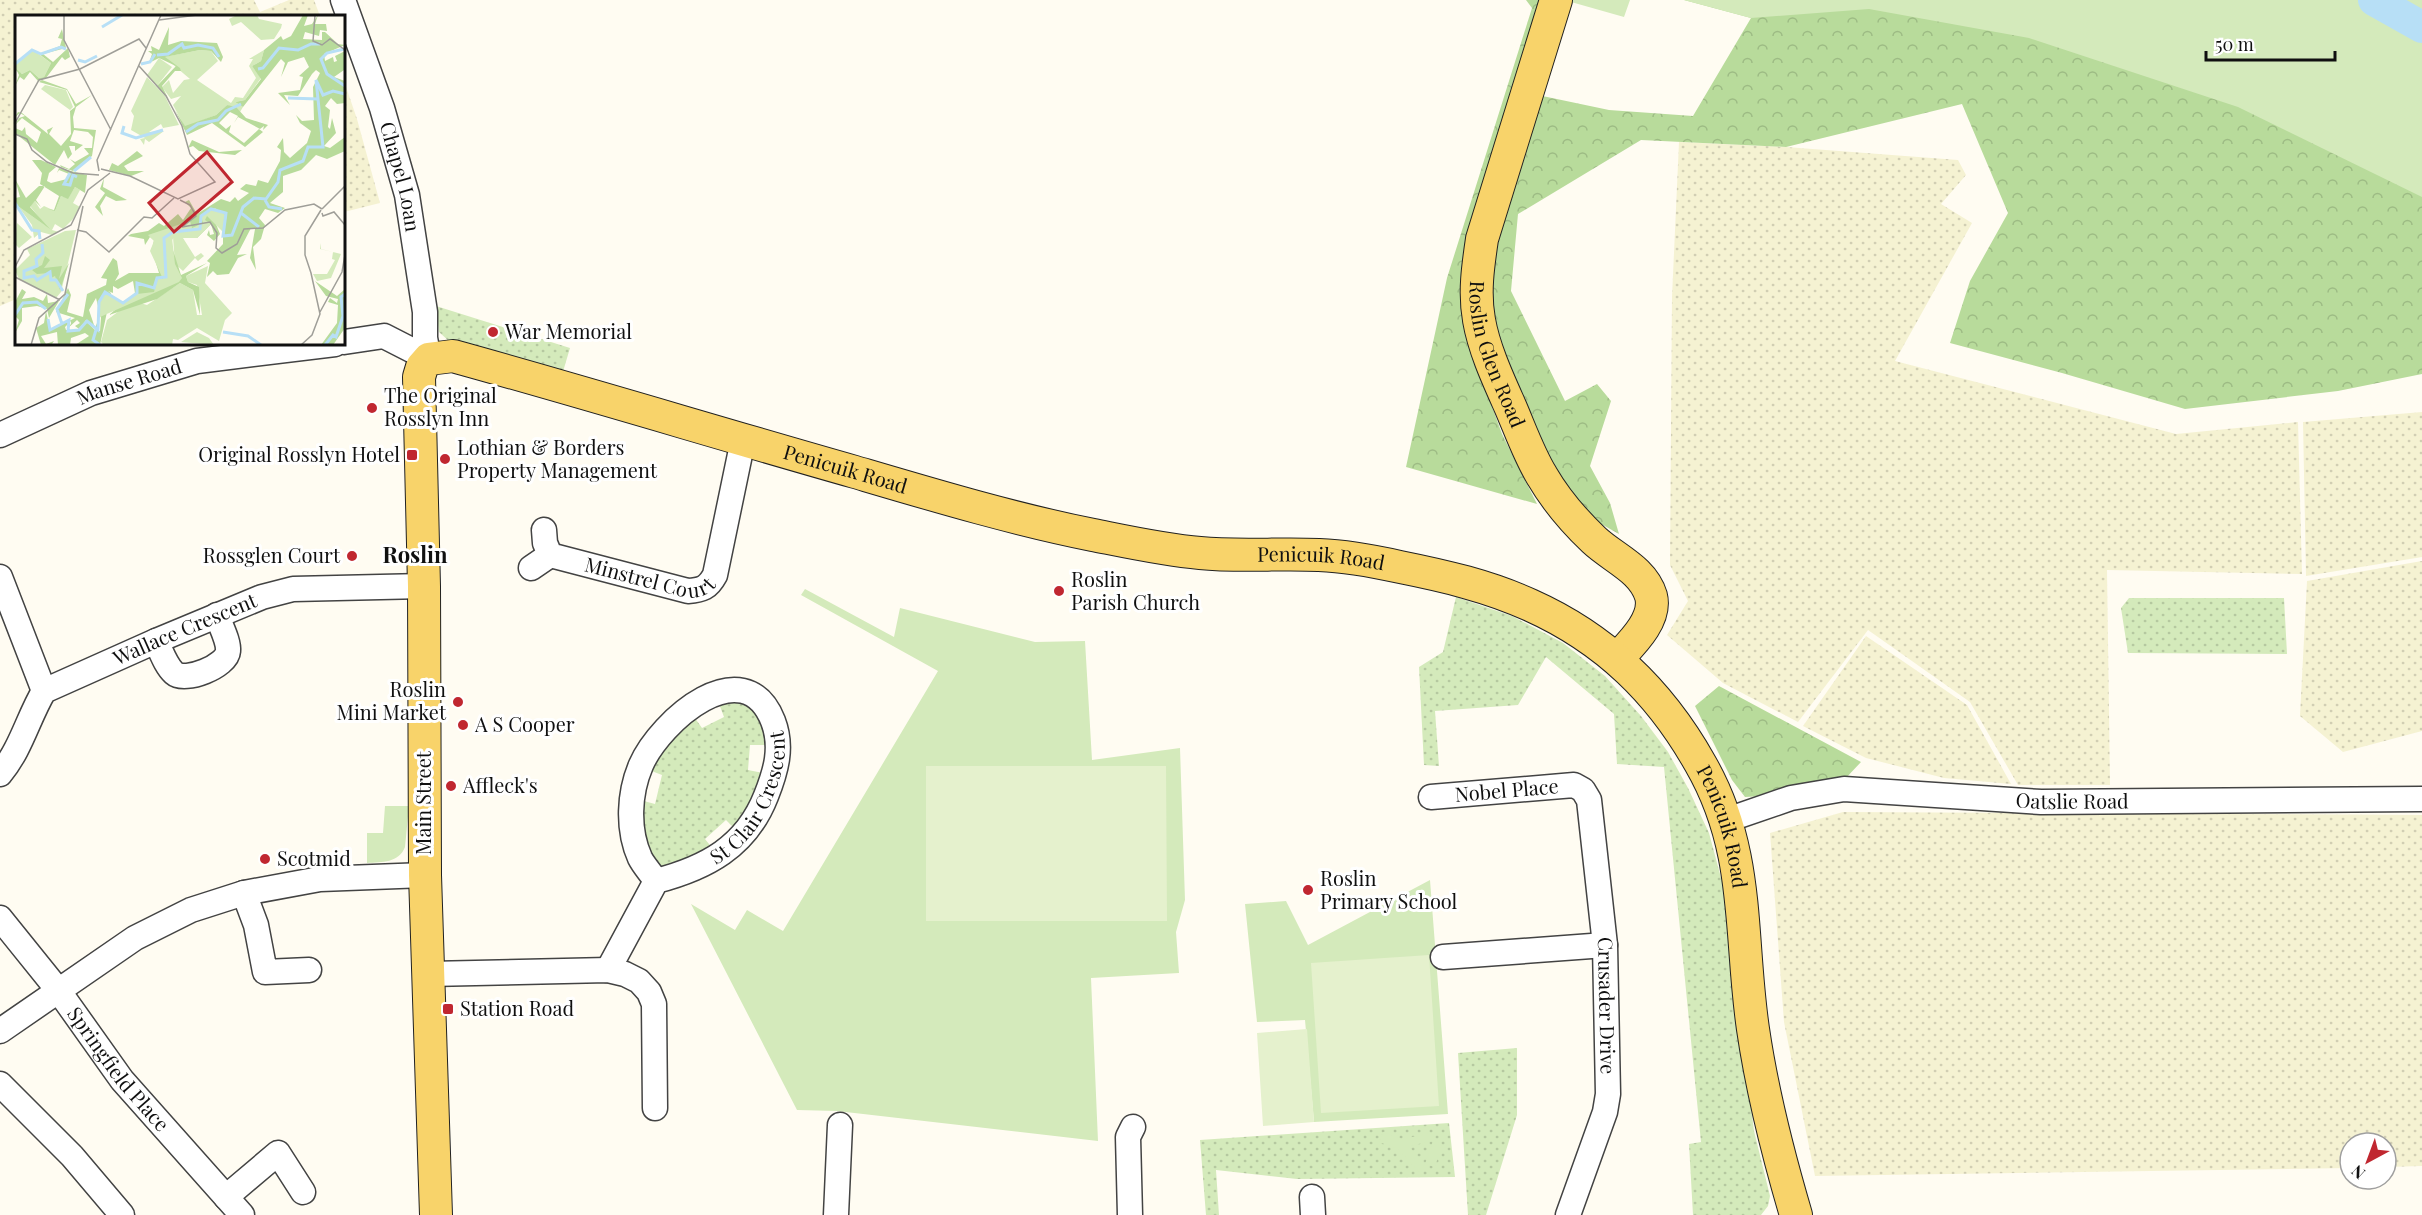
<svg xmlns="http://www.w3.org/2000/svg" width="2422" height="1215" viewBox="0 0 2422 1215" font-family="'Playfair Display',serif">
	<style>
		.farmland { fill: url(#farmland-dots) }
		.grass { fill: url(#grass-dots) }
		.forest { fill: url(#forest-crowns) }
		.park { fill: #d4eabb; fill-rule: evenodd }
		.pitch { fill: #e5f1cd }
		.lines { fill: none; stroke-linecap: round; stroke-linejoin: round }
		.river { stroke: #b7dff6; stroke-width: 32 }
		.minor-casing { stroke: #434343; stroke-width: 27 }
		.major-casing { stroke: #212121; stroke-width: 34 }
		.minor { stroke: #fff; stroke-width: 24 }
		.major { stroke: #f8d36a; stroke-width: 32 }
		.poi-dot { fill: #c02730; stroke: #fff; stroke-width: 2 }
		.labels { text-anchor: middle; stroke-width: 6; stroke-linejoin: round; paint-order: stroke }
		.street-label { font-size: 20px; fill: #101010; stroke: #fff }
		.poi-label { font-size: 20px; fill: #101010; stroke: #fff; text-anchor: start }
		.quarter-label { font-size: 22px; font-weight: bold; fill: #101010; stroke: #fff }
		.inset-river { fill: none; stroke: #b7dff6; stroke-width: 3 }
		.inset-road { fill: none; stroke: #9f9e98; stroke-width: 1.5 }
		.view { fill: #c02730; fill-opacity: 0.15; stroke: #c02730; stroke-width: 3 }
		.inset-edge { fill: none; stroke: #101010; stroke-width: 3 }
	</style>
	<defs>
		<pattern id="farmland-dots" width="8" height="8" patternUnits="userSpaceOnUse" patternTransform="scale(1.5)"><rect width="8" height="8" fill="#f5f2d2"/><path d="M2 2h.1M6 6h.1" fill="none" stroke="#d1ceb3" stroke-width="1.8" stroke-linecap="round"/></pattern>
		<pattern id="grass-dots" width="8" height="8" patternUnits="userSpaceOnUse" patternTransform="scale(1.5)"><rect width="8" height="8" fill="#d4eabb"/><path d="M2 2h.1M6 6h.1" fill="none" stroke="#b5c8a0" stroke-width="1.8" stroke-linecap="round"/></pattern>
		<pattern id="forest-crowns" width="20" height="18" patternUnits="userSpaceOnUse" patternTransform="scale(1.5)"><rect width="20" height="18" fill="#b8db9b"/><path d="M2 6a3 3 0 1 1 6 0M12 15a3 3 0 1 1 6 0" fill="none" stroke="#9dbb84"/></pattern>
	</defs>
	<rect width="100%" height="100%" fill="#fffcf2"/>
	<path class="farmland" d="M0,0H254L260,12L289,0H314L320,16H16V299L0,306Z
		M344,81L357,119L380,203L344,212Z
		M1679,142L1786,147L1958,160L1966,175L1941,204L1972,223L1895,361L2176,434L2298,422L2302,574L2107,570L2110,785H2018L1970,702L1868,630L1798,722L1723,683L1667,635L1688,601L1670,565L1672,297Z
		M2422,412V557L2306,576L2303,422Z
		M2422,561V731L2343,752L2300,716L2307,581Z
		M1866,636L1967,705L2011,784L1944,778L1866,758L1803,726Z
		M1843,812L2422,815V1166L2386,1167V1143H2350V1168L1815,1176L1784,1022L1770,833Z"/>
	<path class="grass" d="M436,306L570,348L562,375L451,343L439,332Z
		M1456,597L1512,616L1563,643L1605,676L1641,716L1668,752L1688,788L1709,833L1724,889L1754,1131L1770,1196L1768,1206L1761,1215H1693L1689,1144L1701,1142L1664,767L1617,764L1614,714L1546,657L1518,705L1435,711L1439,766L1424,765L1419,667L1443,652Z
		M2129,598H2284L2287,654L2128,653L2121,608Z
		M718,701C759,702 757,708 768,745H750L748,770L763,773L758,795L737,831L726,820L705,839L713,849L664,868C637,859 642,824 640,800L655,804L662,775L649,770L659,749L692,714L702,728L724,717Z
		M1517,1048V1115L1486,1215H1468L1458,1053Z
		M1449,1123L1455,1177L1297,1179L1216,1170L1219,1215H1206L1200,1140Z"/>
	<path class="forest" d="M1526,0H1545L1473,354L1502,434L1537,504L1406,467L1447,278L1532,8Z
		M1684,0H2342L2422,43V374L2338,391L2185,409L2062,373L1950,343L1970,281L2008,213L1962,104L1786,147L1641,140L1518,214L1511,291L1565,401L1597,384L1611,401L1590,466L1610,503L1619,534L1587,516L1565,492L1503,369L1485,270L1533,94L1609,110L1693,116L1751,18Z
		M1719,686L1861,762L1844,780L1763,796L1745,797L1732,780L1695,706Z"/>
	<path class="park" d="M1564,0H1630L1624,17Z
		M1684,0H2422V197L2238,107L2029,38L1869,9L1751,18Z
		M805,589L894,637L900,608L1035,642L1085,641L1092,760L1180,748L1185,900L1176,932L1179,973L1091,978L1098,1141L837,1111L797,1110L691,904L735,930L747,910L783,931L938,671L801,595Z
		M385,806H409L405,847C399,863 382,862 367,863V833H383Z
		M1430,880L1448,1114L1314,1122L1305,1020L1257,1022L1245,904L1286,901L1308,945Z
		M1383,1132L1402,1139L1432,1133L1433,1141L1442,1144L1435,1167L1425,1164L1419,1172L1398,1149L1379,1142ZM1433,1141L1425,1164L1409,1147V1146Z"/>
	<path class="pitch" d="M926,766H1166L1167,921H926Z
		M1429,955L1439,1106L1321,1113L1311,963Z
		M1307,1029L1314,1122L1263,1126L1257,1033Z"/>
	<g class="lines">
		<path class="river" d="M2374,0L2422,27"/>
		<defs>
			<g id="minor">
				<path id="s1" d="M343,0L382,108L407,195L425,312V338L429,359"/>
				<path d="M344,342L384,336L429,359"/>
				<path id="s2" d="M0,435L91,393L197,361L335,344"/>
				<path id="s3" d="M544,530L545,543L550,555L688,591C702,590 708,588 715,575L743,440"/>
				<path d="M531,568L550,555"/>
				<path d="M0,577L44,691"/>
				<path d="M156,641C161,651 166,666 174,673C185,683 227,666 228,651C229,641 220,625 217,615"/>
				<path id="s4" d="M0,774C21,749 28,718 44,691L156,641L262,597L293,589L424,586"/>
				<path id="s5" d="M1431,797L1574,785L1583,790L1589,800L1605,945L1608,1094L1605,1112L1568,1215"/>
				<path id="s6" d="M1727,820L1791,798L1844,789L2041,802L2422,799"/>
				<path d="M244,893L256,925L265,972L309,970"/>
				<path id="s7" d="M0,918L58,990L122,1080L242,1215"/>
				<path d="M1443,957L1605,945"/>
				<path id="s8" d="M608,970L656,881C706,868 746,847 766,796C776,771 783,747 773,721C744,648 660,721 641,765C629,793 627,829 640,858C644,866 651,873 656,881"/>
				<path d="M429,974L608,970L625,974L639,981L649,992L654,1004L655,1108"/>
				<path d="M0,1031L135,938L191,910L244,893L320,879L425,875"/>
				<path d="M0,1084L72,1156L122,1215"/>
				<path d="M226,1197L278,1153L303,1192"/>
				<path d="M1312,1197L1313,1215"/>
				<path d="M836,1215L840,1125"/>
				<path d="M1130,1215L1128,1137L1133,1127"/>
			</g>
			<g id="major">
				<path id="s9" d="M1556,0L1482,239C1478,266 1474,293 1479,320C1484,349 1498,379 1510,406C1520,429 1529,455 1542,476C1556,500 1574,521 1594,540C1613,558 1643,569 1651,596C1657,619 1632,643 1618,658"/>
				<path id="s10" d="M436,1215L425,875L424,586L419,377L422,367L429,359L453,356C587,393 721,434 855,472C933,495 1013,519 1093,535C1128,542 1164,550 1200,553C1239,557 1279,553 1319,555C1345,556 1373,561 1400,567C1445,576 1488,586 1530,605C1606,639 1660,692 1700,763C1751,851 1739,934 1753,1029C1762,1091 1778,1154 1796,1215"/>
			</g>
		</defs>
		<use href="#minor" class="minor-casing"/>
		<use href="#major" class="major-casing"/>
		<use href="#minor" class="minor"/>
		<use href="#major" class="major"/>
	</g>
	<g class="poi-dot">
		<circle cx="493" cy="332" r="6"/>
		<circle cx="372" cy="408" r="6"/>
		<rect x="406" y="449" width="12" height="12" rx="3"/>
		<circle cx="445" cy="459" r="6"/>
		<circle cx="352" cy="556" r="6"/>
		<circle cx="1059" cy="591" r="6"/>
		<circle cx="458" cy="702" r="6"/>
		<circle cx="463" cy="725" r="6"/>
		<circle cx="451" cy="786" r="6"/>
		<circle cx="265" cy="859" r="6"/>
		<circle cx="1308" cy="890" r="6"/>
		<rect x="442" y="1003" width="12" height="12" rx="3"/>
	</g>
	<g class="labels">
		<g class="street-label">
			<text dy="7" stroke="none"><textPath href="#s1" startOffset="186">Chapel Loan</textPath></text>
			<text dy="7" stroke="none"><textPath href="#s9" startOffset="369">Roslin Glen Road</textPath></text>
			<text dy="7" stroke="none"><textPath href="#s2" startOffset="140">Manse Road</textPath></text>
			<text dy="7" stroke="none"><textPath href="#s10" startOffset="1292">Penicuik Road</textPath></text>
			<text dy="7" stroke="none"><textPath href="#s10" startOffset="1778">Penicuik Road</textPath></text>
			<text dy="7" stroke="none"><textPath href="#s3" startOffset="129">Minstrel Court</textPath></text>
			<text dy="7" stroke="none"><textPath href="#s4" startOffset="248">Wallace Crescent</textPath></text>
			<text dy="7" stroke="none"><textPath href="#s5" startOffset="76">Nobel Place</textPath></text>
			<text dy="7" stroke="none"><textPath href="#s8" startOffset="237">St Clair Crescent</textPath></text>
			<text dy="7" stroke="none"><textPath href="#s6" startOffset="350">Oatslie Road</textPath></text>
			<text transform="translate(424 803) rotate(-90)" y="7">Main Street</text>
			<text dy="7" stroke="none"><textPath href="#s10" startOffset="2298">Penicuik Road</textPath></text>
			<text dy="7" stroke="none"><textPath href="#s5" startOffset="372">Crusader Drive</textPath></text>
			<text dy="7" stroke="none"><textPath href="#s7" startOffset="192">Springfield Place</textPath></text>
		</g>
		<g class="poi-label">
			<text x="505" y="339">War Memorial</text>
			<text x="384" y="403">The Original<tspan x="384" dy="23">Rosslyn Inn</tspan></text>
			<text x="457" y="455">Lothian &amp; Borders<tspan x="457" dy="23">Property Management</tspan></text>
			<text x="400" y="462" text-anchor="end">Original Rosslyn Hotel</text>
			<text x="340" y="563" text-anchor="end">Rossglen Court</text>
			<text x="1071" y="587">Roslin<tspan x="1071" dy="23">Parish Church</tspan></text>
			<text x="446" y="697" text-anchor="end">Roslin<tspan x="446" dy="23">Mini Market</tspan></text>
			<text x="475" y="732">A S Cooper</text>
			<text x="463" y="793">Affleck's</text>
			<text x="277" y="866">Scotmid</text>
			<text x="1320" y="886">Roslin<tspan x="1320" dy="23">Primary School</tspan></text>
			<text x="460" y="1016">Station Road</text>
		</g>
		<g class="quarter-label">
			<text x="415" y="563">Roslin</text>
		</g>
	</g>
	<g transform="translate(15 15)">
		<rect width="330" height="330" fill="#fffcf2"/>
		<path d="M18,35L36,48L29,62L24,63L15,55L7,59L0,55V50ZM185,35L196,36L203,46L182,65L216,88L220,82L228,83L241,63L234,51L238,44H234L249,35L246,46L237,51L246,63L230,85L220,87L228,92L225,97L212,90L201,100L170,112L158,90L166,81L156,84L147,72L154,65L158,78L169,65L175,64L149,42ZM144,43L157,52L142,71L132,60ZM132,62L150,81L164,110L148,113L146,109L134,117L149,116L134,127L130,124L129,130L125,124L130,123L116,115L119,101L116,96ZM30,70L51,75L58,92L55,95L26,74ZM60,172L65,175L58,188L65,192L58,204L48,214L40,209L37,215L44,217L37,220L26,217L19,223L17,210L3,191L31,211L15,191L20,186L25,194L29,191L40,196L46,181L53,183ZM2,208L17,222L4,233L0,229ZM61,215L46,277L41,283L4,264L0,255L15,240L12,234L50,216ZM158,222L168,223L180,242L186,238L189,241L183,246L180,243L168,256L160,249ZM305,228L306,234L326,239L316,263L302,266L298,259H312L320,245L317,244L318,237L305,234ZM193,251L190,268L217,298L210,305L204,326L182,313L163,325L158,324L157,330H89L86,327L92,305L104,296L125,288L132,290L165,268L178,275L182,300H187L182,270L173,267L171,261ZM182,317L194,323L199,330L166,327Z" fill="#d4eabb"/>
		<path d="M288,0H293L289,11L297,9L303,0L300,9H311L312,16L305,15L304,21L290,17L288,24L307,25V17H310L323,29L330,30L309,39L310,46L318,42L319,47L322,46L320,41L330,36L329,55L319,62L330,66V88L322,89L316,83L310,91L315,95L313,112L315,114L317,103L321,118L309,131L315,133L330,122V136L312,144L301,140L286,155L268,161V177L255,188L270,193L263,198L250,194L244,203L250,210L246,224L238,232L241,255L235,243L240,214L236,213L222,240L232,239L223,243L214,259L202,260L198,256L192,262L195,248L192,246L208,229V215L201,209L205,219L199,226L192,220L194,215L195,220L199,219L196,209L182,223L158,222L156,229L166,260L192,248L171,261L173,267L184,272L185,300L178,275L165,268L142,284L94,300L120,278L118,266L103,274L98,271V278L93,276L96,278L85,330H60L74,321L70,318L56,323L55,330H43L42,317L26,321L31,329L39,326L37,329L26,330L21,313L29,308L31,296L35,315L60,303L41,297L53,273L56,280L52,297L68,302L72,279L91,270L92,264L86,263L98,243L102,246L104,259L100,266L114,258H144L137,235L139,225L135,222L130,230L129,224L113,221L116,219L133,216L144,208L149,211L163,199L168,205L176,193L170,187L174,185L182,199L206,184L215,187L220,182L223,186L234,178L225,174L231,169L241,171L243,165L253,168L265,146L266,135L262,132L268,123L269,137L275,143L292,128L296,116L285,108L281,100L287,106L299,105L298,72L305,58L301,55L297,59L283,81L269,80L275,90L263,78L285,75L288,62L284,61L294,52L289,42L273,47L266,62L270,48L266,44L228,92L220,87L230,85L246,64L237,51L246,46L249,35L266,21L268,25L276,21ZM81,283L86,303L85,316H81L72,307L64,316L51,315L50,312L56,306V309L52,313V314L62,305L65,308L60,311L64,314L71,305L82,314L84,303L80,313L74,295ZM154,12L153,30L166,26L202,28L208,42L206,47L196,36L185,35L150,42L165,53L166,56H160L147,71L154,85L142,71L161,51L144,43L134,48L137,39L133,36H137L136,31L144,35ZM47,14L51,33L28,39L38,47L53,33L55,42L50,45L47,42L31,63L23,66L15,57L9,65L5,62L0,71L4,60L1,54L7,59L15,55L24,63L29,62L36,48L24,39L45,31L47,24L43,23ZM27,65L52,74L61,89L77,80L61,92L58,102L59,113L81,115L77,141L58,156L46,152L45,150L54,154L60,149L55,144L60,147L74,139L69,133H77L78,122L73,117L59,115L55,126L68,130L60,136V131H54L57,139L53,144L49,135L40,150L0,118V113L7,116L10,112L11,119L22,128L26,117L7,103L0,110L4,103L10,101L5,98L0,102L3,97L7,98L33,119L32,115L38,112L34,119L46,131L56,119L55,96L60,92L52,75L24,67ZM212,90L221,92L231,103L253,110L248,115L249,111L245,114L223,102L219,108L223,101L215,97L204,108L211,114L216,110L214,117L229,128L244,114L248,117L230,132L197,108L172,120L160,95L170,111L201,100ZM177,125L204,137L227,135L220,140L184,136L178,131L173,133ZM122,136L128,141L109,151L113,156H129L116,161L94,155L97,148L103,151ZM17,145H26L41,152L34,158L32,166L36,168L52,164L54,159L44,155L42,158L44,153L72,160L70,178L60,172L53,184L46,181L40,196L33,194L39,195L44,181L25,169L27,158ZM89,163L88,172L112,185L101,186L91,181L85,191L88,201L80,192L90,178L85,174ZM0,164L11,183L24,171H30L21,185L26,192L20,186L15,192L35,214L0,189V183L5,182ZM30,241L35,245L29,253L47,251L44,264L54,248L45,275L40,261L36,263L34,258L22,259L17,255L27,250ZM300,266L322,281L330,274V313L318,330H306L322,308L323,290L313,287L315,283L322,288L323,284L311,281ZM7,274L11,277L7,284L19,282L28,286L32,279L33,288L44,286L34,303L32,294L22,291L7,293V306L0,318L4,305L0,301V287Z" fill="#b8db9b" fill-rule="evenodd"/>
		<path d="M222,0H242L244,4L267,9L266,13L259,24L246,25L226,7L217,11L214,4ZM200,193L212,201L208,217L192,201L190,205L196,209L182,223H157L160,249L167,263L164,267L85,302V287L90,277L108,288L122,279L139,277L143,263L148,264L135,236L139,226L133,220L175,206L177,213L188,208L186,201Z" fill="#d4eabb"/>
		<path class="inset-river" d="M87,12L107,0M329,34L312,38L306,44L312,59L330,71M142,40L153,39L167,29L169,33L183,30L198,33L204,42M63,45L70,47L82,41M0,49L17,35L26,39L46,32L51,34M126,49L135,47L140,39M243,54L248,53L264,33L283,35L296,29H305M273,83L303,84M109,111L107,118L121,123L148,115M171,117L183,109L203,105L211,96L226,89M59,156L76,142M55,158L49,169L55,170L58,160L62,162M250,185L254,192L267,194M0,188L17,215L24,216L25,224M226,198L244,212M27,229L28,238L21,244L22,251L9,256V263L19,261L22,265L35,257L36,265H41L48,276M0,300L8,288L22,287L31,294M33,304L35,315L54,305L53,316L64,315L72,306L83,315L84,287L90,277L108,288L122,278V268L139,273L142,263L151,262L149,223L158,217L185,214L186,201L196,194L211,198L208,221L217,220L228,192L239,183L251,184L263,167L265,155L288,146L293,132H308L301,65L308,80L318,76L330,79M47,309L42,294L53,279M81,315L78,325L85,330M208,317L233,321L246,330M310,330L318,320L321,322L328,301L326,282L330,279"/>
		<path class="inset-road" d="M49,0V25L96,115M300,0L298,26L307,30L315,24L330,35M144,5L182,0M0,108L24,65L65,54L124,24L131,33M0,119L12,124L17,135L32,147L58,158L84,160M86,154L115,161L163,184L200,167L175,139L167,111L151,81L124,51M84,156L82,145L146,0M165,185L175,190L181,201L167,212M307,194L330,171M307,198L308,201L319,197L330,210M167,212L195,207L202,218L201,233L207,238L222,229L229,214L248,213L270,195L299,189L307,194M62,215L71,217L94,237L129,202L137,203L159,183M0,252L9,235L56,210L73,175L95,158M296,258L290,240V221L306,195M0,262L45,285M305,297L327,257L330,240M16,330L24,303L50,279L68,191M286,330L297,320L305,299L296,258"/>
		<path class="view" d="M192,137L217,167L159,217L134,188Z"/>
		<rect width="330" height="330" class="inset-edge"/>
	</g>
	<g transform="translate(2368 1161) rotate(221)"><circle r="28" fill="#ffffff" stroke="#9f9f9f" stroke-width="1.5"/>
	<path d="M0-4.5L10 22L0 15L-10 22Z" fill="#c02730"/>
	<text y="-9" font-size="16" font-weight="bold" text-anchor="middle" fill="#101010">N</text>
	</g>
	<path d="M2206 51v9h129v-9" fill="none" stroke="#101010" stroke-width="3"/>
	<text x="2215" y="51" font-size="18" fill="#101010" stroke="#ffffff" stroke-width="4.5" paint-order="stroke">50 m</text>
</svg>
